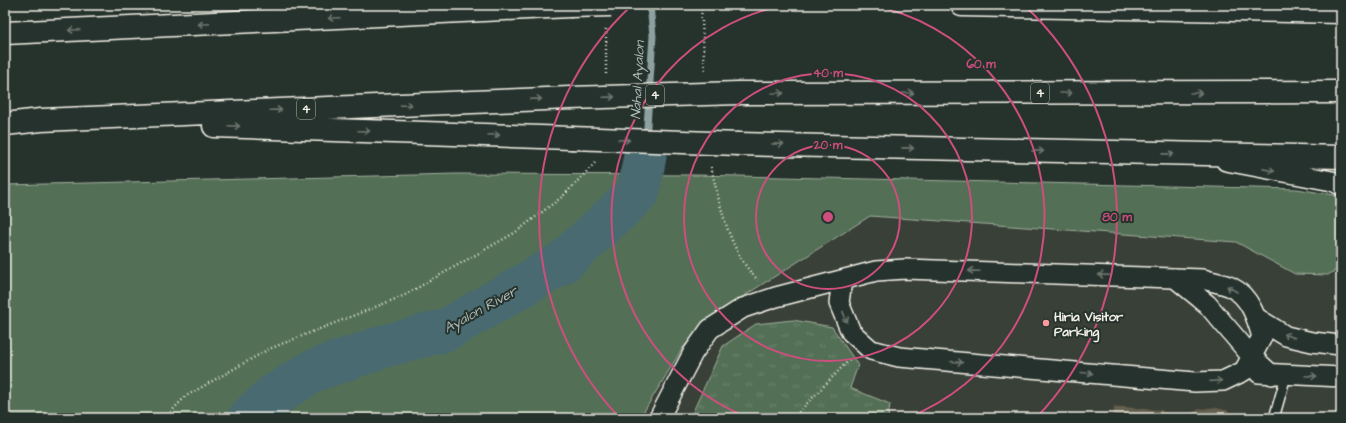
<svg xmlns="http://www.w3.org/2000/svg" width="1346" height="423" viewBox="0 0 1346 423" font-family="'Architects Daughter',sans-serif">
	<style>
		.built { fill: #394037 }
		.grass { fill: #536f56; stroke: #a4b09f }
		.park { fill: url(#park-tufts); stroke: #a4b09f }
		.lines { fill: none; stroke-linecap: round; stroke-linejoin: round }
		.stream { stroke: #8ea1a1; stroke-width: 7 }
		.river { stroke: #4a6b71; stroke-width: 43 }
		.building { fill: #64604e; stroke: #464337 }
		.service-casing { stroke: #f4f1e8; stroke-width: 12 }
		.minor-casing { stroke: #f4f1e8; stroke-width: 22 }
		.trunk-casing { stroke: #f4f1e8; stroke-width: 25 }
		.motorway-casing { stroke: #f4f1e8; stroke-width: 25 }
		.path { stroke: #f4f1e8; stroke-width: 2.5; stroke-dasharray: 1 3; stroke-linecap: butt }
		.service { stroke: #26332d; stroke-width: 9 }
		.minor { stroke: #26332d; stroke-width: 19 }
		.trunk { stroke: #26332d; stroke-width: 22 }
		.motorway { stroke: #26332d; stroke-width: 22 }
		.trunk-bridge-casing { stroke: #f4f1e8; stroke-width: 25; stroke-linecap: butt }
		.motorway-bridge-casing { stroke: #f4f1e8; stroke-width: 25; stroke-linecap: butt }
		.trunk-bridge { stroke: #26332d; stroke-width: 22 }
		.motorway-bridge { stroke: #26332d; stroke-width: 22 }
		.oneway { stroke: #6e766e }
		.ring { fill: none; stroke: #ce4e7e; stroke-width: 2 }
		.poi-dot { fill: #ff9aa2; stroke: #26332d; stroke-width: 1.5 }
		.labels { text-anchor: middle; stroke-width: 4; stroke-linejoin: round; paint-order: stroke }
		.shield { fill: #26332d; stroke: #b6b8b0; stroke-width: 1 }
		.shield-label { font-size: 12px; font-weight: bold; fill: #f4f1e8 }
		.poi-label { font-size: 13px; font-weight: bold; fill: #f4f1e8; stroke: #26332d; text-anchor: start }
		.water-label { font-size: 14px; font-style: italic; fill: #b0bbb8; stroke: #26332d }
		.centre { fill: #ce4e7e; stroke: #26332d; stroke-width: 2 }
		.ring-label { font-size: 12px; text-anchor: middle; font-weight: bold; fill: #ce4e7e; stroke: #26332d; stroke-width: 4; stroke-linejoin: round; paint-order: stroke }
	</style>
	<defs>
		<pattern id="park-tufts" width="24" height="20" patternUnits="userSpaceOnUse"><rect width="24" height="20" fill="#536f56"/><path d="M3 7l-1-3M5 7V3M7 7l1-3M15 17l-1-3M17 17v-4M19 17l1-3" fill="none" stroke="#6c846e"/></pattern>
	</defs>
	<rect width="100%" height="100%" fill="#26332d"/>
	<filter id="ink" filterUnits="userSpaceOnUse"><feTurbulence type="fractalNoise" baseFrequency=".025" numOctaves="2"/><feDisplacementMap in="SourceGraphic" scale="8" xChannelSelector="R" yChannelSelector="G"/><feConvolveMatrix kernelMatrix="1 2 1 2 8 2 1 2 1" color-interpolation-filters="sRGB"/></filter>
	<g filter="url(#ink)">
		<path class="built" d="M870,216L1236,242L1341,244V418H640L682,349L706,320Z"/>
		<path class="grass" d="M456,174L695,175L1297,189L1341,196V267L1328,275L1295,274L1236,242L870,216L706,320L682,349L640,418H6L5,185Z"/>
		<path class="park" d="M793,320L832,327L858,365L850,388L890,404L888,418H690L723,346L756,324Z"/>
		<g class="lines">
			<path class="stream" d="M645,156L653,36L650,5"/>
			<path class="river" d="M249,418L273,396L313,371L385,346L446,330L562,263L638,193L645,156"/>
		</g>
		<path class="building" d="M1114,406L1163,410L1162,418H1113Z
			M1213,407L1227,410L1237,418H1182L1199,409Z"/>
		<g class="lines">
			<defs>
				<path id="service" d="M1274,418L1286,376"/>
				<path id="minor" d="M1226,161L1332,181L1341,185
					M1175,278L1207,304L1252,357L1272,375
					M1257,318L1286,336L1312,342L1341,345
					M1259,373L1341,377
					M659,418L693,353L710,329L743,308L776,297L876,271L905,269L1203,279C1212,282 1223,283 1231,287C1250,296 1257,319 1262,337L1244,371L1223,381L1195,382L899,357L871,350L851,332L839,303L842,280"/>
				<path id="trunk" d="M962,5L1341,12
					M5,33L569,6
					M739,93L1341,92
					M5,124L41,120L570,98
					M214,126L571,138"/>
				<path id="motorway" d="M739,144L1341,157"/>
			</defs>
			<use href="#service" class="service-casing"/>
			<use href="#minor" class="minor-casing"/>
			<use href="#trunk" class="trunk-casing"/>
			<use href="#motorway" class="motorway-casing"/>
			<path class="path" d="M701,5L705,72
				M606,74V29
				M711,167C720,205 729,252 758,280
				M165,418L186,396L269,349L403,296L516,232L563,196L595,163
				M793,418L850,359"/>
			<use href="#service" class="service"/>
			<use href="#minor" class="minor"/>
			<use href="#trunk" class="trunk"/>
			<use href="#motorway" class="motorway"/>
			<defs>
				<path id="trunk-bridge" d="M569,6L611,5
					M570,98L739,93"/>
				<path id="motorway-bridge" d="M571,138L739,144"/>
			</defs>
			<use href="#trunk-bridge" class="trunk-bridge-casing"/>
			<use href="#motorway-bridge" class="motorway-bridge-casing"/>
			<use href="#trunk-bridge" class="trunk-bridge"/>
			<use href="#motorway-bridge" class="motorway-bridge"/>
		</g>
		<defs><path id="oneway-shaft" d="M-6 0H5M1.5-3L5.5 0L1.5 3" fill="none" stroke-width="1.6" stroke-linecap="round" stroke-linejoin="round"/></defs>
		<g class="oneway">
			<use href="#oneway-shaft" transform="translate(334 18) rotate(177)"/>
			<use href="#oneway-shaft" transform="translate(204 24) rotate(177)"/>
			<use href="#oneway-shaft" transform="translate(74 30) rotate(177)"/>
			<use href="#oneway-shaft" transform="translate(778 93)"/>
			<use href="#oneway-shaft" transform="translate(908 93)"/>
			<use href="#oneway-shaft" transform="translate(1066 93)"/>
			<use href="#oneway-shaft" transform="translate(1196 93)"/>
			<use href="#oneway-shaft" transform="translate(609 97) rotate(-2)"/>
			<use href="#oneway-shaft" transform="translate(536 99) rotate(-2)"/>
			<use href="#oneway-shaft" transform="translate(406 105) rotate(-2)"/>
			<use href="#oneway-shaft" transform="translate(276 110) rotate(-2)"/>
			<use href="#oneway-shaft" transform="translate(234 126) rotate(2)"/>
			<use href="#oneway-shaft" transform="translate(364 131) rotate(2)"/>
			<use href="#oneway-shaft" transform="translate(494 135) rotate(2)"/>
			<use href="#oneway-shaft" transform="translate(624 140) rotate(2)"/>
			<use href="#oneway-shaft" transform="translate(778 144) rotate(1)"/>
			<use href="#oneway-shaft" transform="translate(908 148) rotate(1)"/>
			<use href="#oneway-shaft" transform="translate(1038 151) rotate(1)"/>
			<use href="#oneway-shaft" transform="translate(1168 154) rotate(1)"/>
			<use href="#oneway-shaft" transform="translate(1269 170) rotate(11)"/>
			<use href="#oneway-shaft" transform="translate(974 271) rotate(-178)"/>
			<use href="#oneway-shaft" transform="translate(1104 275) rotate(-178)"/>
			<use href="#oneway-shaft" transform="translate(1232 289) rotate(-150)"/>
			<use href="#oneway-shaft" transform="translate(845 317) rotate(69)"/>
			<use href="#oneway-shaft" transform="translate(1289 336) rotate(-162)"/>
			<use href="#oneway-shaft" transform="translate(957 362) rotate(5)"/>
			<use href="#oneway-shaft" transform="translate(1087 373) rotate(5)"/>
			<use href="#oneway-shaft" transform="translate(1311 376) rotate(2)"/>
			<use href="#oneway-shaft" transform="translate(1216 381) rotate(-4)"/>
		</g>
	</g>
	<g class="ring">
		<circle cx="828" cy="217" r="72"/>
		<circle cx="828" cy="217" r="144"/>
		<path d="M749 418A216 216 0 0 1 785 5M871 5A216 216 0 0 1 907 418"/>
		<path d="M620 418A289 289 0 0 1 631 6M1025 6A289 289 0 0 1 1036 418"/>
	</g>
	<circle class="poi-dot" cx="1046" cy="323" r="4"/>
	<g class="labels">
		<g class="shield">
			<rect x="1031" y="83" width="18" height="20" rx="3"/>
			<rect x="646" y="85" width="18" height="20" rx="3"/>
			<rect x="297" y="99" width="18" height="20" rx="3"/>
		</g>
		<g class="shield-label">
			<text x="1040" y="97">4</text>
			<text x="655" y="99">4</text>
			<text x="306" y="113">4</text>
		</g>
		<g class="poi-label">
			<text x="1054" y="321">Hiria Visitor<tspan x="1054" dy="15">Parking</tspan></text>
		</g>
		<g class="water-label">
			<text transform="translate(637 80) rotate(-87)" y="5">Nahal Ayalon</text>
			<text transform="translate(480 309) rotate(-29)" y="5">Ayalon River</text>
		</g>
	</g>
	<circle cx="828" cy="217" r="6" class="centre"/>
	<g class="ring-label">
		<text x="981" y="68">60 m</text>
		<text x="828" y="77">40 m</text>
		<text x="828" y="149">20 m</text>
		<text x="1117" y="221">80 m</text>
	</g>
	<rect width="1346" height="423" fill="none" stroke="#26332d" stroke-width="20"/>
	<rect x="10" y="10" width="1326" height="403" fill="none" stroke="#f4f1e8" stroke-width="1.5" filter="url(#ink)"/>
</svg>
